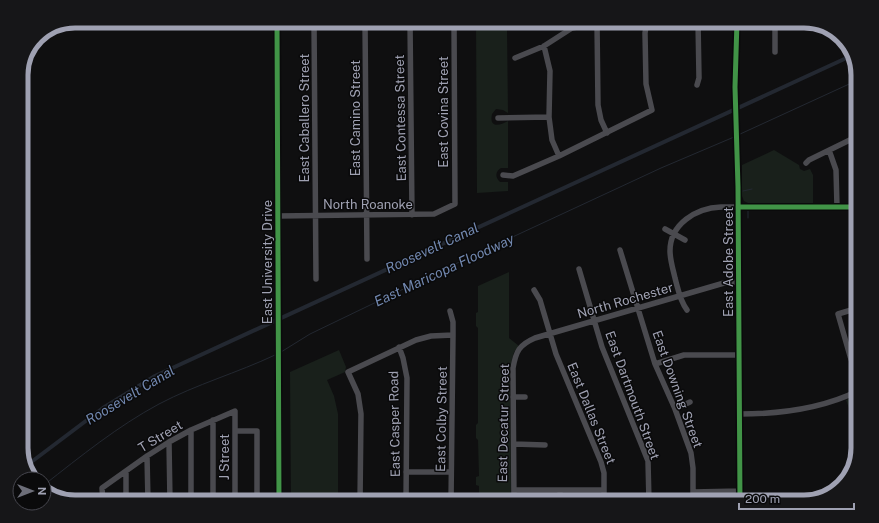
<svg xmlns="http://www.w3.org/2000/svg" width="879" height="523" viewBox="0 0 879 523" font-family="'Public Sans',sans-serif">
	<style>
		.green { fill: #19201b }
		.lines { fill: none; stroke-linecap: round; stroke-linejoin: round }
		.stream { stroke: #232831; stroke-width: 1 }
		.canal { stroke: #232831; stroke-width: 4 }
		.minor { stroke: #4a4a4f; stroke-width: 5.5 }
		.major { stroke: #46464a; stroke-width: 7 }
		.cycleway-casing { stroke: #0a0a0b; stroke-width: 8 }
		.cycleway { stroke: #419447; stroke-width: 5 }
		.labels { text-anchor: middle; stroke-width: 3; stroke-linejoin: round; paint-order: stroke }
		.street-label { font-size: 13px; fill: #9fa1b2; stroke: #0a0a0b }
		.water-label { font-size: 14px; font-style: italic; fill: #7288b0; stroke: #0a0a0b }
		.rim { fill: none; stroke: #9fa1b2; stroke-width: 5 }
	</style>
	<rect width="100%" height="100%" fill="#0f0f10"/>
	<path class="green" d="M476,21H510L507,29L508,113L503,110L496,109L492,114C489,128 499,126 508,121V168H501C495,172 495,177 500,182H508V191L477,193Z
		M774,150L799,165L800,169L804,171L810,169L813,175V203H748L744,201L742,196V165Z
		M509,272V338L519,346L514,352L510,367L511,502H479V486L476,485V477L479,476L478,440L476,438V425L478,423V328L476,326V313L478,312V286Z
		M339,350L346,367L345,372L327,380L334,396L338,414V502H293L291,501L290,372Z
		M858,395V433L846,400Z"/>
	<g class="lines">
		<path class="stream" d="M738,135L858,80
			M743,191L752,189
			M748,211V218
			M281,352L310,334L476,254L661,168L734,137
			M44,485C81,456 118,426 159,404C197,384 237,373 275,355"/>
		<path class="canal" d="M26,466L103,408L155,376L853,55"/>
		<path class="minor" d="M314,21L316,279
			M365,21L367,259
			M410,21L412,215
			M737,21L735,87L738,187L740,502
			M775,21V52
			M410,25L513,24L522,21
			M544,46L550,71L549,117L552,140L559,156
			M515,58L544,46L572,28L597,23L598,105L601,120L607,133
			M697,85L699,78L698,21
			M498,118L549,117
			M829,150L836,170L837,207
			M806,163L809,160L858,136
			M503,175L513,176L559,156L652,110L646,84L645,33L647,21
			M278,216L434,214L455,204L454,21
			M665,229L685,240
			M620,250L655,364L675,409L691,453L693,468V502
			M579,269L602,347L648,461L649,502
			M534,290L540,300L556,354L601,462L604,473V502
			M858,308L838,314L850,356L858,379
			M687,310C680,301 678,289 675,278C673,269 670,260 670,251C670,224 696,208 721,207H858
			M450,311L453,322V335L451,502
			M399,347L403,358L407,378L406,502
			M655,364L684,355H739
			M513,397H525
			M675,409L690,402
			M740,414C781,414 821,409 858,391
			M213,420V502
			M191,430V502
			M235,431H257V502
			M169,442L170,502
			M514,444L545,445
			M147,456L148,502
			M126,471V502
			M406,472H451
			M514,490H604
			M560,490V502
			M693,492L740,491
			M103,502L102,488L147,456L169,442L191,430L235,411V502
			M360,502L361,414L358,394L348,372L416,340L431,336L453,335
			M514,502L513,368C516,351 519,345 535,338L724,283L739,282"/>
		<path class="major" d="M277,21L279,502"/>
		<defs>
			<path id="cycleway" d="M277,21L279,502
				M737,21L735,87L738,187L740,502
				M738,207H858"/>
		</defs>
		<use href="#cycleway" class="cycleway-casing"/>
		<use href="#cycleway" class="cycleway"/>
	</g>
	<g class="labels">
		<g class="street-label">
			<text transform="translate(443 112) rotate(-90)" y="5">East Covina Street</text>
			<text transform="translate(304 118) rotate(-90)" y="5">East Caballero Street</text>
			<text transform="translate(355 118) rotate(-90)" y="5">East Camino Street</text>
			<text transform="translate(400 118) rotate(-91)" y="5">East Contessa Street</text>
			<text x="368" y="209">North Roanoke</text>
			<text transform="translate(267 262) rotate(-90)" y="5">East University Drive</text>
			<text transform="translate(728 262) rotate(-90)" y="5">East Adobe Street</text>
			<text transform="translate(625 300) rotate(-16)" y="5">North Rochester</text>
			<text transform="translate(678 389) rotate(70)" y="5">East Downing Street</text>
			<text transform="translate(633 395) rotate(70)" y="5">East Dartmouth Street</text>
			<text transform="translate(592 413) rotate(68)" y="5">East Dallas Street</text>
			<text transform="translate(441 419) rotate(-89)" y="5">East Colby Street</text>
			<text transform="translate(503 423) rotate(-89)" y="5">East Decatur Street</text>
			<text transform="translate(394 424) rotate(-91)" y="5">East Casper Road</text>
			<text transform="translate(160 436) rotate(-31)" y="5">T Street</text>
			<text transform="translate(224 457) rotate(-90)" y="5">J Street</text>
		</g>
		<g class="water-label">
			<text transform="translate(432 248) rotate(-25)" y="5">Roosevelt Canal</text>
			<text transform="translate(444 270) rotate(-25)" y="5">East Maricopa Floodway</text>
			<text transform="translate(130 395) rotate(-31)" y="5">Roosevelt Canal</text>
		</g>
	</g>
	<path d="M0 0H879V523H0ZM75 28H804A47 47 0 0 1 851 75V448A47 47 0 0 1 804 495H75A47 47 0 0 1 28 448V75A47 47 0 0 1 75 28Z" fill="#161618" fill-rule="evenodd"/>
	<path class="rim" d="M75 28H804A47 47 0 0 1 851 75V448A47 47 0 0 1 804 495H75A47 47 0 0 1 28 448V75A47 47 0 0 1 75 28Z"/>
	<g transform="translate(32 491) rotate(90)"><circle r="19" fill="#0a0a0b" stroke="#46464e"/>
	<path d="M0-3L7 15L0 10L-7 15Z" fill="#6d6e79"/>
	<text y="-6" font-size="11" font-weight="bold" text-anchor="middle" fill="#9fa1b2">N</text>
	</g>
	<path d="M739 503v6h115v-6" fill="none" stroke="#9fa1b2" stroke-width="2"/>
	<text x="745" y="503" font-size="12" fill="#9fa1b2" stroke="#0a0a0b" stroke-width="3" paint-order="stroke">200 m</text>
</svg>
